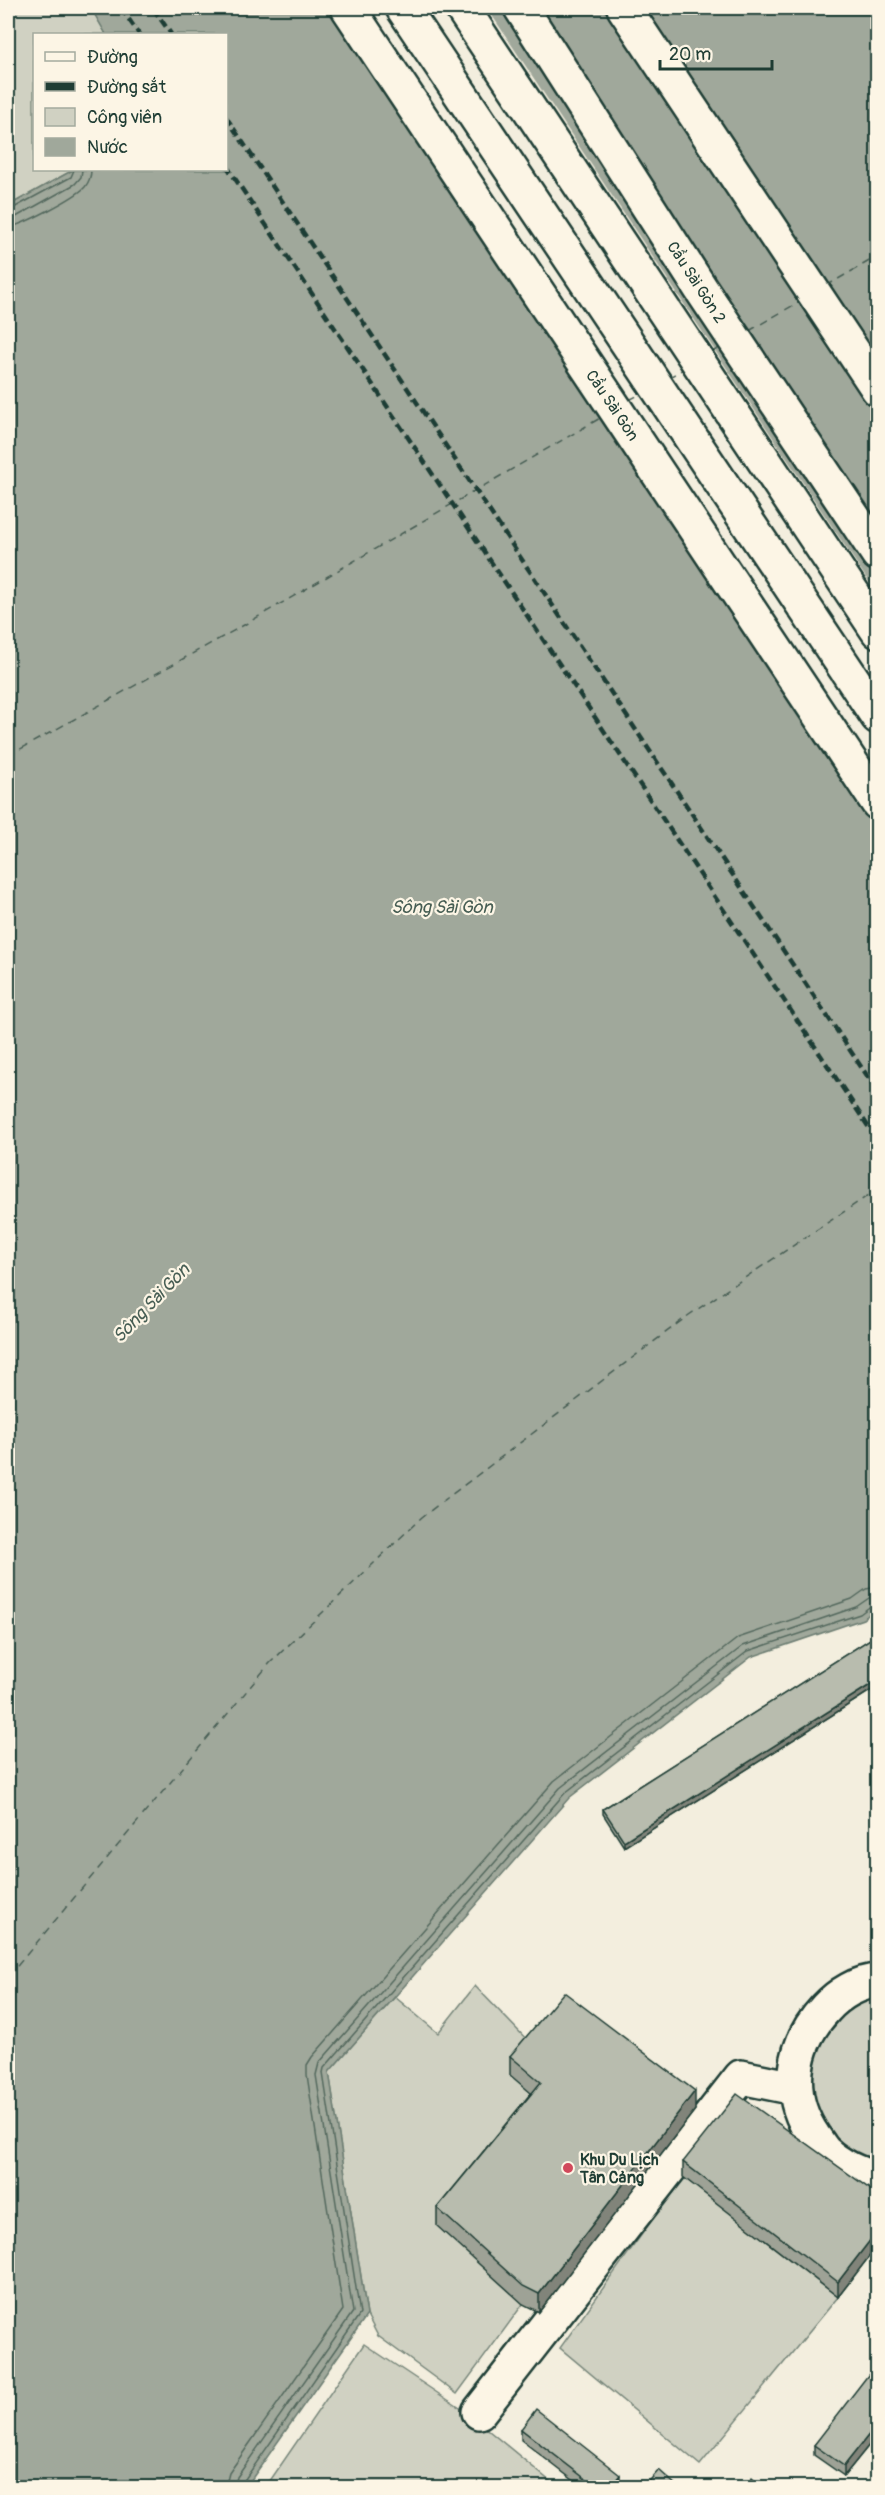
<svg xmlns="http://www.w3.org/2000/svg" width="885" height="2495" viewBox="0 0 885 2495" font-family="Pangolin,sans-serif">
	<style>
		.green { fill: #d0d1c2; stroke: #78877b; stroke-width: 1.5 }
		.water { fill: #a0a89b; stroke: #6c7d72; stroke-width: 1.5 }
		.pier { fill: #f3eede }
		.lines { fill: none; stroke-linecap: round; stroke-linejoin: round }
		.shore { stroke: #53685d; stroke-width: 1.5 }
		.ferry { stroke: #465d53; stroke-width: 1.5; stroke-dasharray: 8 6; stroke-linecap: butt }
		.minor-casing { stroke: #1f3d34; stroke-width: 38 }
		.major-casing { stroke: #1f3d34; stroke-width: 38 }
		.highway-casing { stroke: #1f3d34; stroke-width: 38 }
		.minor { stroke: #fcf5e5; stroke-width: 33 }
		.major { stroke: #fcf5e5; stroke-width: 33 }
		.highway { stroke: #fcf5e5; stroke-width: 33 }
		.rail { stroke: #1f3d34; stroke-width: 4.5; stroke-dasharray: 9 4.5; stroke-linecap: butt }
		.wall { fill: #9ea296; stroke: #1f3d34; stroke-width: 1.5 }
		.shaded-wall { fill: #81847a; stroke: #1f3d34; stroke-width: 1.5 }
		.building { fill: #b8bcae; stroke: #1f3d34; stroke-width: 1.5 }
		.poi-dot { fill: #d1495b; stroke: #fcf5e5; stroke-width: 2 }
		.labels { text-anchor: middle; stroke-width: 4.5; stroke-linejoin: round; paint-order: stroke }
		.street-label { font-size: 16px; fill: #1f3d34; stroke: #fcf5e5 }
		.poi-label { font-size: 16px; font-weight: bold; fill: #1f3d34; stroke: #fcf5e5; text-anchor: start }
		.water-label { font-size: 18px; font-style: italic; fill: #465d53; stroke: #fcf5e5 }
	</style>
	<rect width="100%" height="100%" fill="#f3eede"/>
	<filter id="ink" filterUnits="userSpaceOnUse"><feTurbulence type="fractalNoise" baseFrequency=".0167" numOctaves="2"/><feDisplacementMap in="SourceGraphic" scale="12" xChannelSelector="R" yChannelSelector="G"/><feConvolveMatrix kernelMatrix="1 2 1 2 8 2 1 2 1" color-interpolation-filters="sRGB"/></filter>
	<g filter="url(#ink)">
		<path class="green" d="M8,8H91L106,34H34V170H73L8,206Z
			M475,1986L534,2047L541,2100L523,2304L457,2394L378,2336L367,2315L329,2072L395,1997L438,2033Z
			M877,1993V2168L832,2144L814,2118L808,2059L843,2007Z
			M683,2177L838,2297L700,2465L560,2348Z
			M364,2344L466,2412L557,2487L265,2488Z"/>
		<path class="water" d="M91,8H877V1608L863,1619L751,1657L569,1798L329,2072L367,2315L246,2487H8V206L73,170H226V34H106Z"/>
		<path class="pier" d="M334,8H487L877,594V824Z"/>
		<g class="lines">
			<path class="shore" d="M8,211L71,177L74,170
				M8,218L16,217L75,184L81,177L82,170
				M8,227C20,227 76,197 85,187C89,182 91,176 91,170
				M225,2488L229,2473L343,2310L307,2075V2065L312,2057L554,1781L738,1638L852,1599L866,1589L878,1587
				M234,2488L237,2477L353,2312L316,2075L319,2063L560,1788L743,1646L856,1607L869,1598L878,1596
				M241,2488L243,2482L360,2314L323,2073L324,2068L565,1793L748,1651L860,1614L872,1605L878,1604"/>
			<path class="ferry" d="M826,286L878,256
				M749,331L799,302
				M712,352L721,347
				M668,378L685,368
				M629,400L641,394
				M8,756L244,625L602,417
				M8,1977L270,1663L422,1517L689,1315L878,1189"/>
			<defs>
				<path id="minor" d="M878,1981C858,1982 839,1994 826,2008C791,2045 785,2095 814,2137C818,2142 821,2148 825,2152C840,2166 858,2174 878,2179
					M479,2412L741,2077L795,2088"/>
				<path id="major" d="M348,8L878,803
					M624,8L878,389"/>
				<path id="highway" d="M403,8L878,717
					M462,8L878,631
					M521,8L701,289L878,554"/>
			</defs>
			<use href="#minor" class="minor-casing"/>
			<use href="#major" class="major-casing"/>
			<use href="#highway" class="highway-casing"/>
			<use href="#minor" class="minor"/>
			<use href="#major" class="major"/>
			<use href="#highway" class="highway"/>
			<path class="rail" d="M121,8L139,34
				M153,8L171,34
				M226,117L878,1092
				M226,165L878,1141"/>
		</g>
		<path class="wall" d="M878,1634V1686L624,1847L603,1814V1809Z
			M510,2056L695,2110L539,2312L523,2304L437,2226V2208L531,2093L510,2075Z
			M683,2162L878,2195V2245L838,2297L683,2177Z
			M878,2374V2434L844,2476L814,2455V2445Z
			M521,2429L620,2486L618,2487H582L521,2440Z"/>
		<path class="shaded-wall" d="M878,1680V1686L624,1847V1841Z
			M695,2091V2110L539,2312V2294Z
			M878,2230V2245L838,2297V2282Z
			M878,2423V2434L844,2476V2466Z
			M620,2475V2486L618,2487H610Z"/>
		<path class="building" d="M878,1634V1680L624,1841L603,1809Z
			M564,1992L695,2091L539,2294L523,2286L437,2208L541,2082L510,2056Z
			M737,2094L878,2195V2230L838,2282L683,2162Z
			M872,2370L878,2374V2423L844,2466L814,2445Z
			M536,2409L620,2475L610,2487H596L521,2429Z
			M659,2470L678,2487H644Z
			M752,2478L762,2487H744Z"/>
	</g>
	<circle class="poi-dot" cx="568" cy="2168" r="6"/>
	<g class="labels">
		<g class="street-label">
			<text transform="translate(697 282) rotate(57)" y="6">Cầu Sài Gòn 2</text>
			<text transform="translate(613 405) rotate(56)" y="6">Cầu Sài Gòn</text>
		</g>
		<g class="poi-label">
			<text x="580" y="2165">Khu Du Lịch<tspan x="580" dy="18">Tân Cảng</tspan></text>
		</g>
		<g class="water-label">
			<text x="442" y="913">Sông Sài Gòn</text>
			<text transform="translate(151 1303) rotate(-46)" y="6">Sông Sài Gòn</text>
		</g>
	</g>
	<rect width="885" height="2495" fill="none" stroke="#fcf5e5" stroke-width="30"/>
	<rect x="15" y="15" width="855" height="2465" fill="none" stroke="#1f3d34" stroke-width="2" filter="url(#ink)"/>
	<rect x="33" y="33" width="195" height="138" fill="#fcf5e5" stroke="#a4ab9e" stroke-width="1.5"/>
	<rect x="45" y="52" width="30" height="9" fill="#fcf5e5" stroke="#a4ab9e" stroke-width="1.5"/>
	<text x="87" y="63" font-size="18" fill="#1f3d34">Đường</text>
	<rect x="45" y="82" width="30" height="9" fill="#1f3d34" stroke="#a4ab9e" stroke-width="1.5"/>
	<text x="87" y="93" font-size="18" fill="#1f3d34">Đường sắt</text>
	<rect x="45" y="108" width="30" height="18" fill="#d0d1c2" stroke="#a4ab9e" stroke-width="1.5"/>
	<text x="87" y="123" font-size="18" fill="#1f3d34">Công viên</text>
	<rect x="45" y="138" width="30" height="18" fill="#a0a89b" stroke="#a4ab9e" stroke-width="1.5"/>
	<text x="87" y="153" font-size="18" fill="#1f3d34">Nước</text>
	<path d="M660 60v9h112v-9" fill="none" stroke="#1f3d34" stroke-width="3"/>
	<text x="669" y="60" font-size="18" fill="#1f3d34" stroke="#fcf5e5" stroke-width="4.5" paint-order="stroke">20 m</text>
</svg>
